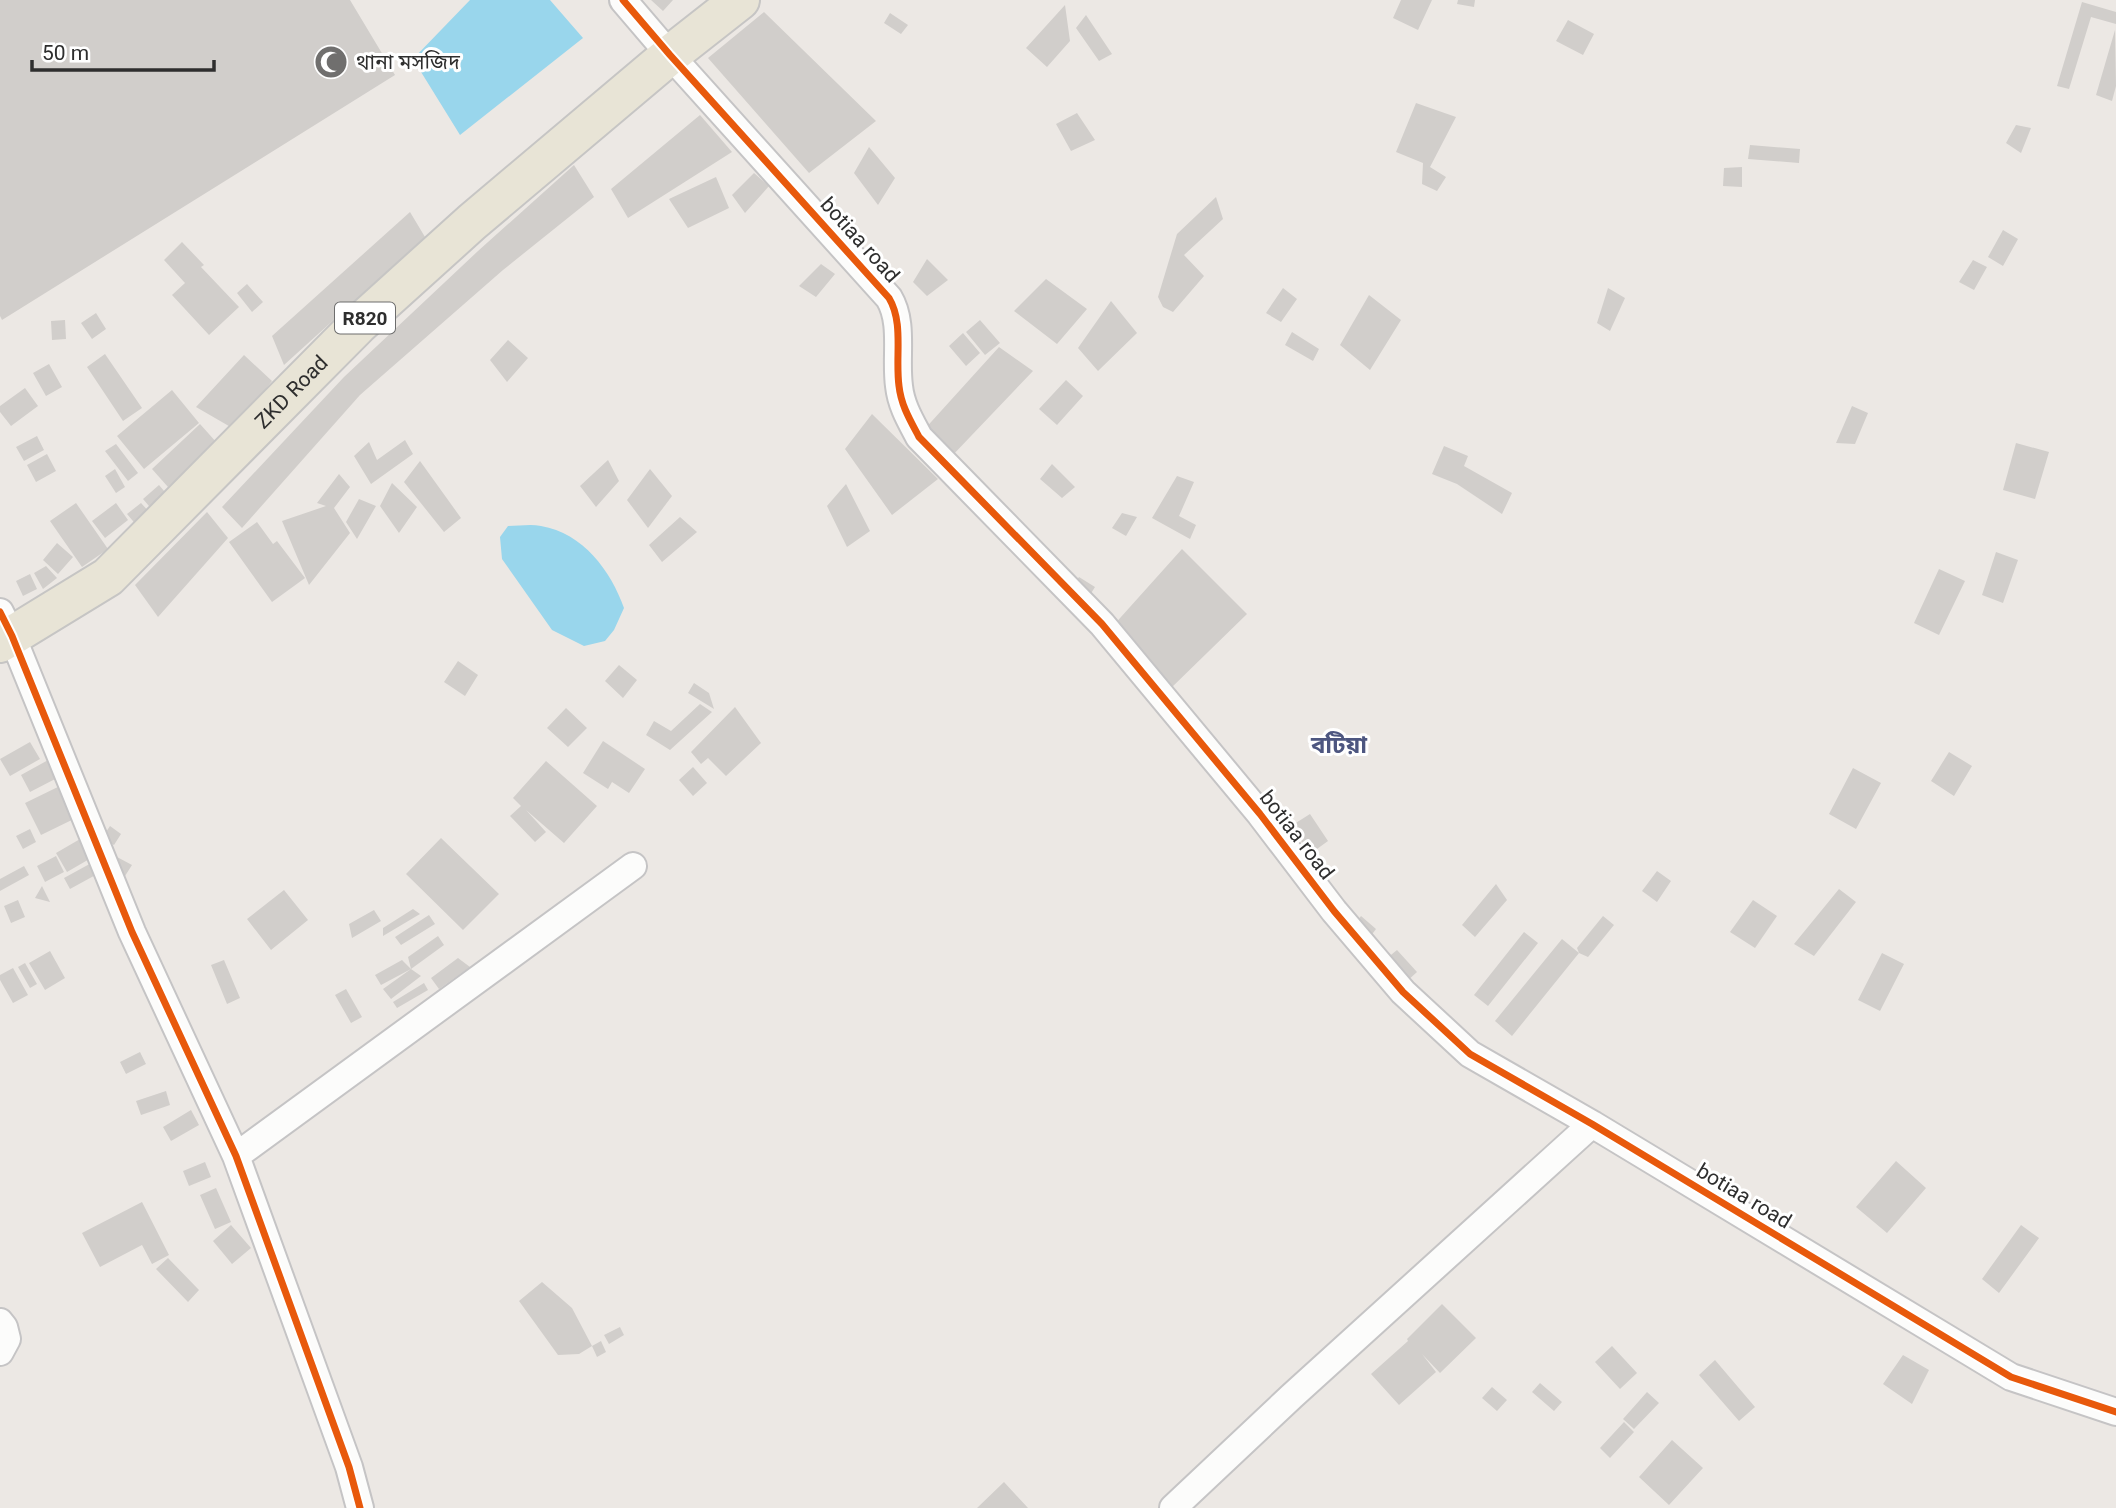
<svg xmlns="http://www.w3.org/2000/svg" width="2116" height="1508" viewBox="0 0 2116 1508" font-family="Roboto,'Noto Sans Bengali',sans-serif">
	<style>
		.water { fill: #99d6ec }
		.building { fill: #d1cecb }
		.lines { fill: none; stroke-linecap: round; stroke-linejoin: round }
		.minor-casing { stroke: #c5c4c5; stroke-width: 30 }
		.primary-casing { stroke: #c6c5c4; stroke-width: 42 }
		.minor { stroke: #fcfcfb; stroke-width: 26 }
		.primary { stroke: #e8e4d6; stroke-width: 38 }
		.cycleway-casing { stroke: #fff; stroke-width: 11 }
		.cycleway { stroke: #e8590c; stroke-width: 7 }
		.labels { text-anchor: middle; stroke-width: 6; stroke-linejoin: round; paint-order: stroke }
		.shield { fill: #fff; stroke: #6d6d6d; stroke-width: 2 }
		.shield-label { font-size: 19px; font-weight: bold; fill: #2e2e2e }
		.poi-label { font-size: 21px; fill: #2e2e2e; stroke: #fff; text-anchor: start }
		.street-label { font-size: 21px; fill: #2e2e2e; stroke: #fff }
		.quarter-label { font-size: 24px; font-weight: bold; fill: #4d5680; stroke: #fff }
	</style>
	<rect width="100%" height="100%" fill="#ece8e4"/>
	<path class="water" d="M470,0H550L583,38L460,135L413,59Z
		M508,526C519,526 531,524 541,526C583,533 611,571 624,608L614,630L605,641L584,646L552,630L502,559L500,537Z"/>
	<path class="building" d="M0,0H350L395,75L2,320L0,316Z
		M651,0H673L663,11Z
		M1401,0H1432L1418,30L1393,18Z
		M1458,0H1475L1474,7L1457,4Z
		M2082,2L2116,12V24L2091,17L2069,89L2057,86Z
		M1065,5L1070,41L1047,67L1026,48Z
		M764,12L876,121L809,173L708,58Z
		M890,13L908,25L901,34L884,23Z
		M1086,15L1112,54L1099,61L1076,28Z
		M1568,20L1594,34L1583,55L1556,41Z
		M2115,30L2116,86L2112,101L2096,95Z
		M1416,103L1456,117L1430,167L1446,177L1437,191L1422,184L1423,163L1396,152Z
		M1077,113L1095,140L1071,151L1056,124Z
		M700,115L732,152L628,218L611,189Z
		M2016,125L2031,128L2021,153L2006,143Z
		M1750,145L1800,149L1799,163L1748,159Z
		M869,147L895,178L878,205L854,173Z
		M574,165L594,197L503,270L360,395L242,528L222,507L344,377L478,251Z
		M1742,167V187L1723,186L1724,168Z
		M754,173L769,186L745,213L732,195Z
		M716,177L729,208L688,228L669,199Z
		M1216,197L1223,219L1184,255L1204,276L1173,312L1163,307L1158,297L1177,234Z
		M410,212L425,237L284,365L272,336Z
		M2003,230L2018,239L2003,266L1988,257Z
		M182,242L204,265L201,267L239,307L209,335L172,295L185,283L164,260Z
		M927,259L948,280L927,296L913,282Z
		M1973,260L1987,267L1974,290L1959,282Z
		M821,264L835,274L816,297L799,286Z
		M1046,279L1087,309L1057,344L1014,311Z
		M247,284L263,302L252,312L237,293Z
		M1283,288L1297,299L1281,322L1266,313Z
		M1608,288L1625,298L1610,331L1597,323Z
		M1369,295L1401,320L1370,370L1340,345Z
		M1111,301L1137,333L1098,371L1078,348Z
		M96,313L106,329L92,339L81,323Z
		M65,320L66,339L52,340L51,321Z
		M980,320L1000,343L985,355L966,332Z
		M1292,332L1319,349L1313,361L1285,345Z
		M963,333L980,353L966,366L949,346Z
		M508,340L528,358L507,382L490,360Z
		M999,347L1033,371L950,458L922,432Z
		M105,354L142,408L123,421L87,367Z
		M244,355L272,381L234,429L196,407Z
		M49,364L62,387L46,396L33,373Z
		M1066,380L1083,396L1057,425L1039,409Z
		M25,388L38,406L11,426L0,412V406Z
		M172,390L199,423L144,469L117,436Z
		M1852,406L1868,413L1855,444L1836,443Z
		M872,414L938,479L892,515L845,449Z
		M200,424L217,443L168,487L152,469Z
		M37,436L44,450L24,461L16,447Z
		M405,440L413,454L371,484L354,456L369,442L377,460Z
		M2016,443L2049,452L2035,499L2003,490Z
		M116,444L138,473L128,481L105,451Z
		M1444,446L1468,456L1464,466L1512,493L1502,514L1457,484L1432,474Z
		M47,454L56,471L36,482L27,465Z
		M608,460L619,481L596,507L580,486Z
		M420,461L461,518L444,532L404,482Z
		M1052,464L1075,487L1062,498L1040,479Z
		M115,469L125,487L116,493L105,476Z
		M650,469L672,496L648,528L627,500Z
		M339,474L350,487L334,508L350,533L309,585L282,521L326,506L317,503Z
		M1177,476L1194,482L1179,516L1196,525L1190,539L1152,518Z
		M392,483L417,507L399,533L380,506Z
		M846,484L870,531L847,547L827,506Z
		M159,485L170,498L154,512L143,499Z
		M359,499L376,506L357,539L346,522Z
		M76,503L108,549L82,567L50,521Z
		M116,503L128,520L105,538L92,521Z
		M141,503L152,515L138,527L127,514Z
		M207,512L228,538L158,617L135,585Z
		M1122,513L1137,517L1126,536L1112,528Z
		M680,517L697,532L662,562L649,545Z
		M257,522L273,544L277,541L305,578L272,602L229,542Z
		M57,543L73,557L58,574L43,560Z
		M1182,549L1247,614L1169,690L1112,627Z
		M1996,552L2018,560L2003,603L1982,595Z
		M46,566L57,578L43,589L34,573Z
		M1939,569L1965,581L1939,635L1914,623Z
		M30,574L37,589L23,596L16,581Z
		M1079,577L1095,587L1088,598L1072,587Z
		M458,661L478,675L465,696L444,682Z
		M619,665L637,680L623,698L605,681Z
		M694,683L709,693L714,709L688,693Z
		M700,704L712,712L670,750L646,735L654,721L671,731Z
		M735,707L761,743L726,776L708,758L701,764L691,752Z
		M566,708L587,728L568,747L547,728Z
		M603,741L645,769L629,793L612,782L608,789L583,773Z
		M30,742L40,759L10,776L0,759Z
		M1949,752L1972,766L1954,796L1931,781Z
		M50,759L59,777L30,792L21,775Z
		M546,761L597,806L564,843L526,810L546,832L535,842L510,816L521,806L513,798Z
		M693,767L707,783L693,796L679,780Z
		M1853,768L1881,783L1856,829L1829,814Z
		M64,784L80,816L41,835L25,803Z
		M1310,814L1328,841L1310,854L1291,826Z
		M110,826L121,834L114,845L102,838Z
		M30,829L36,842L23,849L16,836Z
		M87,835L98,854L67,872L56,853Z
		M441,838L499,894L463,930L406,874Z
		M56,856L64,872L45,882L37,866Z
		M117,857L132,865L125,876L111,869Z
		M95,861L101,872L70,889L64,878Z
		M24,866L29,875L0,891V879Z
		M1657,871L1671,881L1657,902L1642,891Z
		M1496,884L1507,900L1475,937L1462,925Z
		M42,886L50,902L35,898Z
		M1839,889L1856,902L1814,956L1794,944Z
		M284,890L308,920L271,950L247,919Z
		M18,900L25,917L11,923L4,906Z
		M1753,900L1777,916L1755,948L1730,932Z
		M413,909L420,914L383,936V928Z
		M374,910L381,921L352,938L349,924Z
		M429,915L435,924L401,945L395,937Z
		M1361,916L1376,929L1370,937L1355,924Z
		M1603,916L1614,925L1588,957L1579,953L1512,1036L1495,1021L1562,939L1579,953L1577,948Z
		M1524,932L1538,943L1488,1006L1474,995Z
		M438,936L444,945L411,969L421,976L391,999L383,989L411,969L381,985L375,975L402,960L411,969L408,957Z
		M1397,950L1417,972L1406,982L1386,959Z
		M50,951L65,978L45,990L29,963Z
		M1882,953L1904,964L1880,1011L1858,1000Z
		M458,958L470,967L439,989L431,978Z
		M224,960L240,998L227,1004L211,965Z
		M25,963L37,984L30,988L18,967Z
		M13,968L28,995L13,1003L0,980V975Z
		M424,983L428,990L397,1008L393,1002Z
		M346,989L362,1017L351,1023L335,995Z
		M140,1052L146,1064L126,1074L120,1062Z
		M166,1091L170,1105L141,1115L136,1101Z
		M191,1110L199,1125L171,1141L163,1127Z
		M1896,1161L1926,1188L1887,1233L1856,1207Z
		M205,1162L211,1177L189,1186L183,1171Z
		M216,1188L231,1222L215,1229L200,1195Z
		M142,1202L169,1255L152,1264L142,1245L100,1267L82,1233Z
		M231,1225L251,1248L232,1264L213,1241Z
		M2021,1225L2039,1238L1999,1293L1982,1279Z
		M168,1258L199,1290L188,1302L156,1269Z
		M542,1282L572,1308L592,1346L579,1354L558,1355L519,1301Z
		M1442,1304L1476,1338L1440,1373L1422,1354L1436,1372L1399,1405L1371,1374L1408,1341L1407,1339Z
		M620,1327L624,1335L609,1344L604,1335Z
		M601,1341L606,1352L597,1357L592,1346Z
		M1612,1346L1637,1373L1620,1389L1595,1362Z
		M1903,1355L1929,1370L1912,1404L1883,1384Z
		M1715,1360L1755,1407L1739,1421L1699,1375Z
		M1540,1383L1562,1402L1554,1411L1532,1392Z
		M1492,1387L1507,1400L1497,1411L1482,1398Z
		M1647,1392L1659,1403L1634,1429L1623,1419Z
		M1624,1422L1634,1432L1610,1458L1600,1448Z
		M1672,1440L1703,1468L1669,1505L1639,1477Z
		M1004,1482L1028,1508H977Z"/>
	<g class="lines">
		<defs>
			<path id="minor" d="M623,0L670,55L889,298C904,323 895,357 899,386C901,405 910,420 919,437L1102,624L1260,814L1334,911L1403,992L1470,1054L1592,1124L2011,1377L2116,1412
				M0,612L12,636L132,932L236,1156L349,1467L360,1508
				M236,1156L633,866
				M0,1322L4,1327L7,1339L0,1352
				M1173,1508L1292,1396L1592,1124"/>
			<g id="primary">
				<path id="s1" d="M0,643L108,577L358,325L472,222L670,55L740,0"/>
			</g>
		</defs>
		<use href="#minor" class="minor-casing"/>
		<use href="#primary" class="primary-casing"/>
		<use href="#minor" class="minor"/>
		<use href="#primary" class="primary"/>
		<defs>
			<path id="cycleway" d="M623,0L670,55L889,298C904,323 895,357 899,386C901,405 910,420 919,437L1102,624L1260,814L1334,911L1403,992L1470,1054L1592,1124L2011,1377L2116,1412
				M0,612L12,636L132,932L236,1156L349,1467L360,1508"/>
		</defs>
		<use href="#cycleway" class="cycleway-casing"/>
		<use href="#cycleway" class="cycleway"/>
	</g>
	<defs>
		<symbol id="mosque-disc" viewBox="-11 -11 22 22"><circle r="9.5" fill="#706f6e" stroke="#fff"/><path d="M3.5-4.9A6 6 0 1 0 3.5 4.9A5 5 0 1 1 3.5-4.9Z" fill="#fff"/></symbol>
	</defs>
	<g fill-rule="evenodd">
		<use href="#mosque-disc" x="312" y="43" width="38" height="38"/>
	</g>
	<g class="labels">
		<rect class="shield" x="335" y="302.5" width="60" height="31" rx="5"/>
		<g class="shield-label">
			<text x="365" y="325">R820</text>
		</g>
		<g class="poi-label">
			<text x="356" y="69">থানা মসজিদ</text>
		</g>
		<g class="street-label">
			<text transform="translate(860 240) rotate(48)" y="7">botiaa road</text>
			<text dy="7" stroke="none"><textPath href="#s1" startOffset="387">ZKD Road</textPath></text>
			<text transform="translate(1297 835) rotate(52)" y="7">botiaa road</text>
			<text transform="translate(1744 1196) rotate(31)" y="7">botiaa road</text>
		</g>
		<g class="quarter-label">
			<text x="1339" y="753">বটিয়া</text>
		</g>
	</g>
	<path d="M32 60v10h182v-10" fill="none" stroke="#2e2e2e" stroke-width="3.5"/>
	<text x="42" y="60" font-size="21" fill="#2e2e2e" stroke="#ffffff" stroke-width="5" paint-order="stroke">50 m</text>
</svg>
